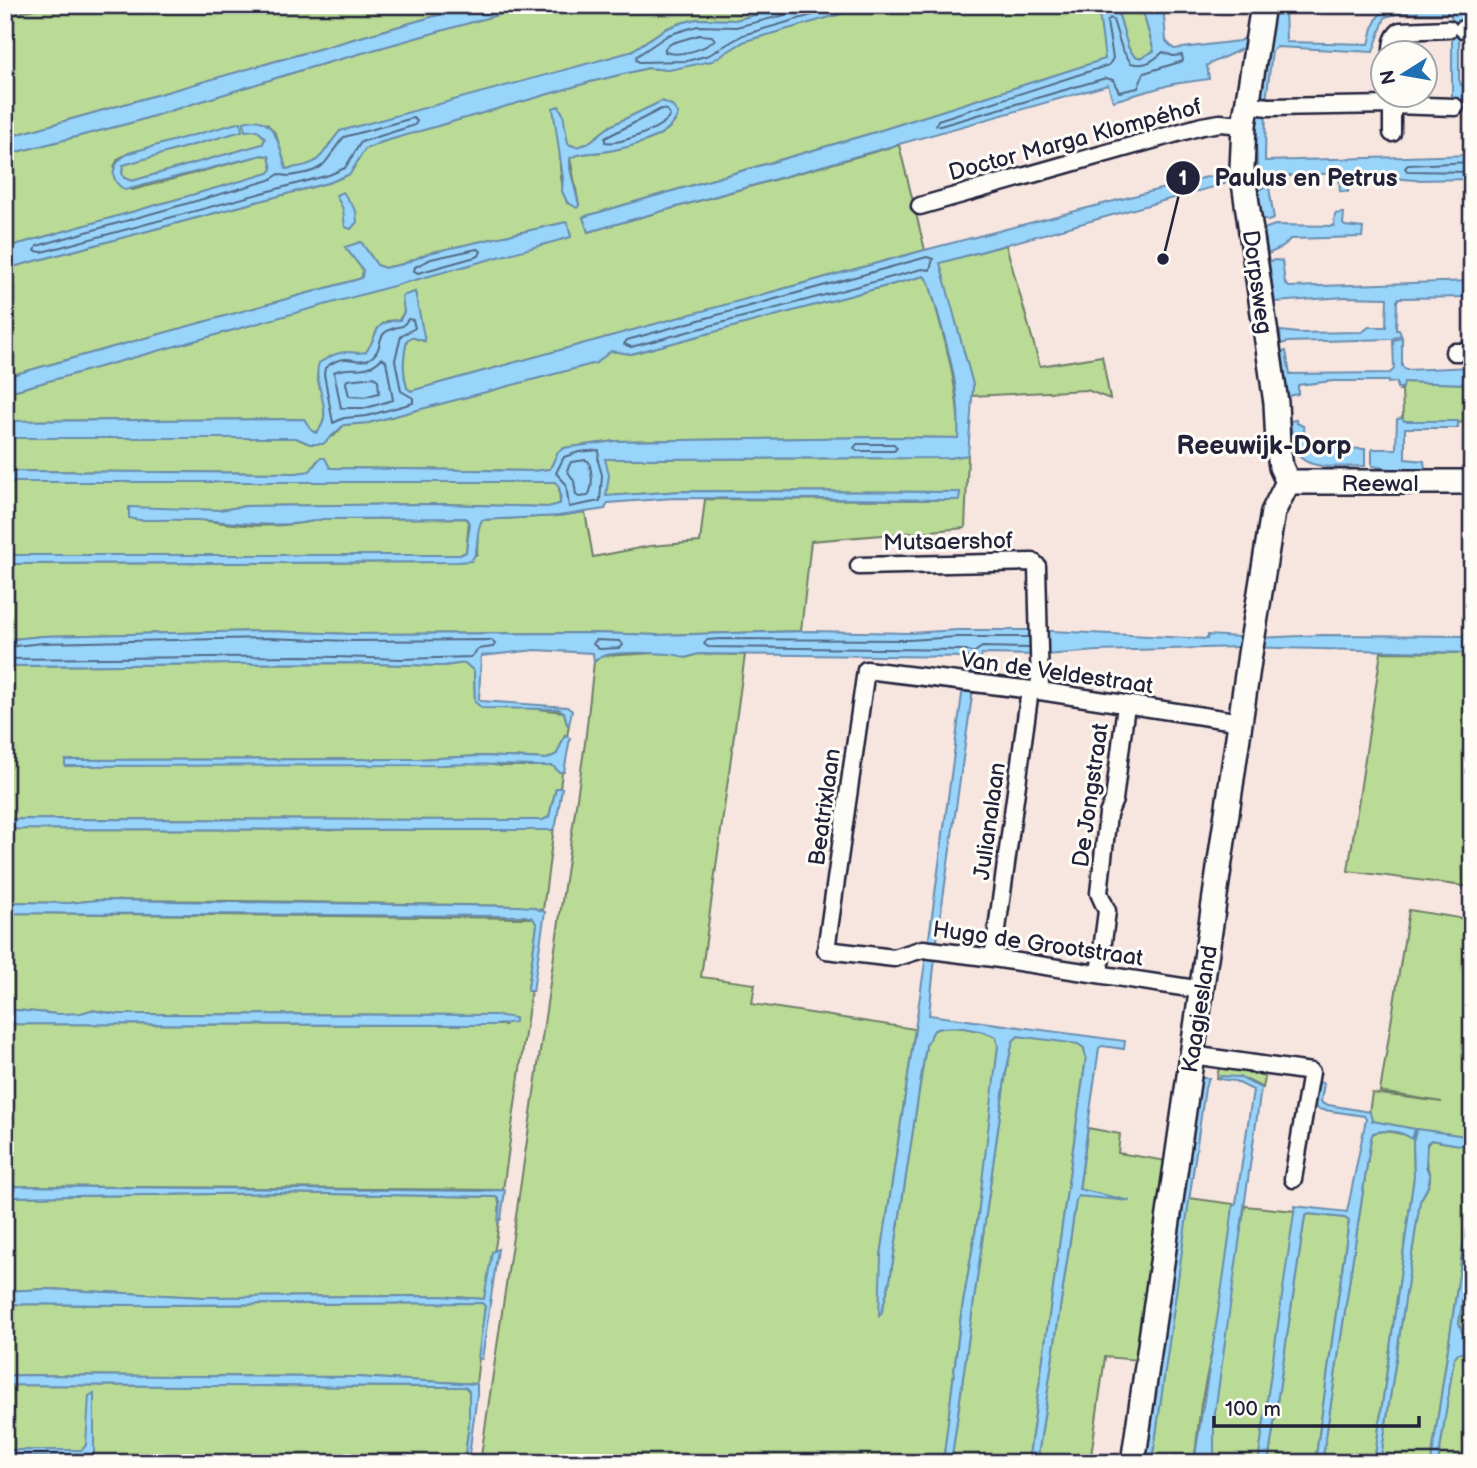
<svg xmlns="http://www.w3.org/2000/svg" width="1477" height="1468" viewBox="0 0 1477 1468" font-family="'Balsamiq Sans',sans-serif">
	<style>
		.green { fill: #b9db95; stroke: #6e7e68; stroke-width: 2; fill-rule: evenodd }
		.water { fill: #99d5fa; stroke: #698dae; stroke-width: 2 }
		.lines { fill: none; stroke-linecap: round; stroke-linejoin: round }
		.shore { stroke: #526a87; stroke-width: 2 }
		.street-casing { stroke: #22223b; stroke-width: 21 }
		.secondary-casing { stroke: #22223b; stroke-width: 28 }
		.street { stroke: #fdfcf7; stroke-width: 16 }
		.secondary { stroke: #fdfcf7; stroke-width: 23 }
		.labels { text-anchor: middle; stroke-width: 6; stroke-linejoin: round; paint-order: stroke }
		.street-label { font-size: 23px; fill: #22223b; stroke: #fdfcf7 }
		.quarter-label { font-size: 26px; font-weight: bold; fill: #22223b; stroke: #fdfcf7 }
		.leader { fill: none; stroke: #22223b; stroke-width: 2.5 }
		.callout-dot { fill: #22223b; stroke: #fdfcf7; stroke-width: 2.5 }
		.mark-label { font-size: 21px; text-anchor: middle; font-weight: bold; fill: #fff }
		.callout-label { font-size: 24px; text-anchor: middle; font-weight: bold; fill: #22223b; stroke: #fdfcf7; stroke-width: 6; stroke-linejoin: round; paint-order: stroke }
	</style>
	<rect width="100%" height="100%" fill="#f7e5e0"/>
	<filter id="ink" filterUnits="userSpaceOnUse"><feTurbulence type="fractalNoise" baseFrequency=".0143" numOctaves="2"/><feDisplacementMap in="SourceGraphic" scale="14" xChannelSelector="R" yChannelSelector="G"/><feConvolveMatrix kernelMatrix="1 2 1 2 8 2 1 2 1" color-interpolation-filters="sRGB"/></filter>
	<g filter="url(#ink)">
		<path class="green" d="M48,5H474L5,138V17Z
			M533,5H795L735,20L697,19L681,23L665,29L630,52L330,143C318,167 311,165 286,169L276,134L267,124L245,130H257L265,138L263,144L132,181L124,178L122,173L123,165L241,131L240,123L129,153L118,159L114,167L132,190L262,155L269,156L272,169L269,173L5,248V155L134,122L305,69Z
			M872,5H1098L1106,59L869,134L583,217L588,232L899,145L925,250L411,391L407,388C402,370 403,357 407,340L411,337L424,341L415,292L403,296L404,312L399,320L387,321L378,328L372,344L366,352L317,375C321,393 332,419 316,433L312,431L304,419L5,421V393L571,236L567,222L429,253L403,264L384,268L377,265L361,242L346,248L363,270L362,277L359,279L5,377V269L331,182L350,174L364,149L382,142L590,82L648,68L669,70L729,50L745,41ZM662,101L671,105L678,114C672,138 629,147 608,151C594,154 582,151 570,158L579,205L567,203C560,181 556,152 565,131L568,144L576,147L587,144L610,126Z
			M1116,5H1141L1154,51C1147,57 1142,59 1134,56L1128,47Z
			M1006,245L1040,366L1102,356L1110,399L1087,390L972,396L973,385L939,263Z
			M924,276L929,282C943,334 959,384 959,438L881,437L615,441L564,448L558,452L550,469L533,471L330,468L325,459L317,461L310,472L297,473L5,471V438H296L310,444L334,436L344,425L368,423L595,363L611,351L631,354Z
			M1403,382L1472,384V421L1458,423L1457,421H1404L1400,419L1403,416L1402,390H1400L1403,388Z
			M968,455L965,528L811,541L801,631L658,635L592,633L350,634L267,631L42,636L5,640V564L458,562L477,554L478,527L481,520L558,516L585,512L593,557L650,546L700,542L705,499L958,500L960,492L683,491L606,496L604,459L949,458Z
			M302,481L555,482L559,486L560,504L548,507L440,504L246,506L220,510L129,508C192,518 260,535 322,519L466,518L469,521L466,552L460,555H5V482Z
			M1381,652L1472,653V887L1348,871Z
			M655,653L680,654L686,658L698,654L745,655L701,977L755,984L752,1004L915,1029L881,1256V1314L890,1280L926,1045L934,1030C952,1024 979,1029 996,1037L998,1046L996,1072L978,1216L961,1315L943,1463H480L585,743L594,662L601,656Z
			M345,663L443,666L465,663L474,671L475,702L564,712L567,724L569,725L567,737L565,735L557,754L547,759L482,756L417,759L66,760L65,765H441L475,762L501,766H553L562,772L560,788L555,792L549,817L543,820L5,819V666Z
			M554,827L543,910L516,906L240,901L98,900L69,903L5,902V829L542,830H552Z
			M1409,910L1472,920V1137L1417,1129L1413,1141L1414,1177L1374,1463H1322L1371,1138L1373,1133L1385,1131L1408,1135L1415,1129L1372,1121L1369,1112L1372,1093L1442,1102L1380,1092Z
			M5,913L533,918L537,925L528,988V991H531L503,1190L5,1186V1024L504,1025L495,1015L116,1014L91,1010L81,1014H57L5,1009Z
			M1018,1036L1078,1043L1084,1048L1086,1058L1028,1463H951L1006,1072L1013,1041Z
			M1223,1066L1254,1070L1265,1078L1263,1088L1247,1080L1217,1078L1219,1067Z
			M1088,1128L1120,1134L1118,1153L1167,1161L1138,1360L1105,1357L1090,1463H1037L1076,1200L1078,1196L1121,1199L1079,1190Z
			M1431,1140L1472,1147V1187L1431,1463H1380L1420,1201C1423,1195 1430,1187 1430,1179C1429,1166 1419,1152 1431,1140Z
			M276,1193L497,1197C506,1210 488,1279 484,1299L438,1296L202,1297L47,1289L5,1291V1197Z
			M1189,1198L1234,1204L1218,1321L1201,1404L1194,1463H1152Z
			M1245,1206L1295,1211L1258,1463H1211L1214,1453V1419L1234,1267Z
			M1309,1214L1345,1218L1349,1220L1315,1463H1268L1305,1216Z
			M1472,1240V1334L1462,1332L1459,1323Z
			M448,1303H482L485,1305L476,1384L355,1377L5,1375V1304L136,1305Z
			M1458,1353H1472V1463H1438L1454,1358Z
			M5,1385L466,1387L469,1391V1424L464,1463H94V1393L86,1445L82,1450H5Z
			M5,1456L79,1458L89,1463H5Z"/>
		<path class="water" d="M474,5H533L305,69L134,122L5,155V138Z
			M795,5H872L745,41L712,61L669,70L648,68L590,82L382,142L365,149L350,174L331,182L5,269V248L269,173L272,169L269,156L262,155L125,190C107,179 112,162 129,153L241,122L242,131L123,165L122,173L124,178L132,181L263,144L265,138L257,130L245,131L244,122C275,112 280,147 286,169C325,164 317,158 340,131L630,52L665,29L681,23L697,19L735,20Z
			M1098,5H1116L1128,47L1134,56L1141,58L1154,51L1141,5H1163L1166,41L1174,49L1239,41L1250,36L1264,38L1270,32L1275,5H1285L1286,42L1369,44C1372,34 1373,21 1381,13C1395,0 1444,5 1464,5V16L1459,22V79L1461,85L1472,87V100H1457L1452,95V24L1451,15L1448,13H1400L1385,17L1373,52L1277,47L1272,51L1266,102L1265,161L1472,155V179L1416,180L1351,175L1348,192L1340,191L1339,175L1337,173L1273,177L1263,181L1258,178L1255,130L1259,102L1248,46L1207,65L1209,79L1173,84L1113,101L1108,85L588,232L583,217L869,134L1105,59Z
			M662,101L671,105L678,113C672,138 630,147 608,151C595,154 582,151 570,158V169L579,205L577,208L567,202L562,191L563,178L553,108L559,106L563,114L568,144L576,147L587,144L610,126Z
			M1230,171L1231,182L940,263L973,385L968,455L949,458L605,459L609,475L606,496L683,491L960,492L959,500L674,498L608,503L605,509L558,516L482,520C474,534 481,549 471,561L458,562L5,564V555H460L466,552L470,524L466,518L323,519C287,528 251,524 215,521C190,519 164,520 139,520L129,518V507L220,510L246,506L440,504L548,507L560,504C561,496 561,487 555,482H5V471L297,473L310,471L320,458H325L330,468L533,471L550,469L558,452L564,448L615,441L881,437L958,438C962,385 943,333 929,282L924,276L631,354L611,351L596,363L368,423L344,425L323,444H310L296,438H5V421L304,419L312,431L316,433C337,415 311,384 319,363C328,357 338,351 348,352C355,352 358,354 366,352C380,333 371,322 400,320L404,312L402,296L415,292L425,341L411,337L407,340C403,358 402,371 407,388L411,391L925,250Z
			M1264,187H1269L1274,219L1268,221L1262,218L1258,191Z
			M343,192L356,211L357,222L351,229L345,227L343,209L336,195Z
			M1344,213L1343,224L1345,226L1363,228L1362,237L1290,239L1283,247L1268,254L1264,229L1275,225L1334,226L1335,214Z
			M567,222L571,237L5,393V377L359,279L362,277L363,270L345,247L361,242L377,265L384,268L403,264L429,253Z
			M1276,260L1282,261L1285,283L1289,287L1472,281V297L1399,298L1397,301L1396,330H1399L1401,335L1392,339L1288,342L1281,344L1280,331L1298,333L1362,332L1369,327H1386L1387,298L1345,297L1275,302L1269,261Z
			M1402,337V366L1406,370L1472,367V384L1404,382L1403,388H1397V382L1388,383V381H1333L1298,385V394L1288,396L1282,352L1286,351L1290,374L1390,373L1394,369L1393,341Z
			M1403,418L1404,421H1458V428H1405V459L1424,461L1425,469L1402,471L1372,466V449H1396L1397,419Z
			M1296,420L1297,423L1303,426L1309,447L1365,449V466C1346,466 1308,472 1297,453C1292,444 1292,432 1290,421Z
			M957,630H1032L1207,639L1208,635L1256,638L1323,635L1472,636V653L1240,647L1097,651L1045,655L982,654L976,677L965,675L967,657L698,654L685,658C676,651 616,652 603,656C599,657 597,659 594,662L593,653L535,650L481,656L479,699L481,701L567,707L572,711L569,725L567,724L564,712L558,709L482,708L475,702L474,671L465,663L443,666L345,663L5,666V640L42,636L267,631L350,634L592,633L658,635L810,631L909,633Z
			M963,687L973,689L936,947L928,945Z
			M565,735L570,738L564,772H559L553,766C515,767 479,762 441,765L65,766V760L417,759L482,756L547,759L557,754Z
			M556,788H562L556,825L552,830L5,829V819L543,820L549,817Z
			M98,900L516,906L532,907L545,912L533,991H528V988L537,925L533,918L525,916L5,913V902L69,903Z
			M926,956L935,957L929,1015L1125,1041L1124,1049L1102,1046L1099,1048L1079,1189L1130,1201L1078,1196L1076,1200L1037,1463H1028L1086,1058L1084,1048L1078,1044L1018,1036L1013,1041L1006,1072L951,1463H943L961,1315L978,1216L998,1046L996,1037C979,1029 952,1024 934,1030L926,1045L890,1280L881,1314L879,1316L881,1256Z
			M5,1009L57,1014L81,1013L91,1010L116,1014L495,1015L515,1018V1022L495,1025L5,1024Z
			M1221,1076L1239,1077L1261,1088L1214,1419V1453L1211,1463H1194C1207,1377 1223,1292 1233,1206L1236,1203L1253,1090L1235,1081L1219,1079Z
			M1202,1078H1209L1205,1088L1152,1463H1146L1199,1087Z
			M1318,1082L1324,1083L1321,1101L1323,1104L1370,1112L1372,1121L1415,1129L1412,1139C1402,1131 1384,1129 1373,1133L1371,1138L1322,1463H1315L1349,1221L1345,1218L1309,1214L1305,1216L1268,1463H1258L1295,1206L1347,1212L1366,1119L1364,1116L1318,1109L1315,1105Z
			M1417,1129L1472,1137V1147L1431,1140L1427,1143L1426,1166L1430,1177L1428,1186L1420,1201L1380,1463H1374L1414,1177L1413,1141Z
			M5,1186L477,1191L505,1190L501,1219L498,1222L500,1201L497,1197L276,1193L5,1197Z
			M1472,1187V1240L1459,1323L1462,1332L1472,1334V1353H1458L1454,1358L1438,1463H1431Z
			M498,1249L482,1359L478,1358L485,1306L482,1303L136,1305L5,1304V1291L47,1289L202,1297L438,1296L484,1299L492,1252Z
			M5,1375L355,1377L477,1384V1395L468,1463H464L469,1424V1391L465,1387L5,1385Z
			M94,1393V1463L79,1458L5,1456V1450H82L86,1445L89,1396Z"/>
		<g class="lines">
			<path class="shore" d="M790,5L789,11L785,15L736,27L698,26L684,30L668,35L637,56L636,60L639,62L687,61L709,55L743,35L847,5
				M1110,18L1113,20L1122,49L1131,63C1145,67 1153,61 1163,52L1173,56L1182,55L1183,61L1144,73L1138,88L1119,92L1113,80L1106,78L940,126L936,125L938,120L1109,65L1113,58L1107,22Z
				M699,35L712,36L715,40C703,50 679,57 665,52V48L672,43Z
				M661,109L667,110L670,116C662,129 619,145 605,142V138Z
				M413,118L417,121L415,125L361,142L345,168L329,175L42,252L35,251L37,246L270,180L279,174C286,177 292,176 300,174C329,170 326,157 344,137Z
				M1472,162L1408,165L1405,168L1407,171L1472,172
				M477,249L481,251L479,256L418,273L414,271L415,267L431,259Z
				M927,257L933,259L930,270L922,269L631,347L624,344L627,340Z
				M408,319L413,320L415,328L401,336L395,360L401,391L413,398V403L367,416L344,418L333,423L324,374L325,368C331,363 338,359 346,359C354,359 361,363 369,359C389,347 368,332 403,326Z
				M382,358L386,361L393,400L366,408H341L334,372C352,364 365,376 382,358Z
				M374,377L378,380L379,393L364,397L349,396L346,383L347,380Z
				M857,444H894L897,448L894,451H857L854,448Z
				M599,450L598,461L602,475L600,501L569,507L566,484L556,473L564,457L579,452Z
				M586,460L589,462C592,473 594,486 588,496L579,497L576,495L574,481L567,470L571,462Z
				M1029,637H957L909,640L721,639L707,640L704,644L708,647L966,650L973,653L982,647L1029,648
				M596,640L620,641L623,645L620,648L599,649L593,644Z
				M5,647L43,643L267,638L350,641L492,640L495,644L493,647L478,649L471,657L402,659L302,656L5,659"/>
			<defs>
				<path id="street" d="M1463,29H1472
					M1392,52C1392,43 1393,37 1400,31L1449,29
					M1392,97V133
					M1247,104L1268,107L1392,105L1455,107
					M920,206L1202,126L1220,123L1244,125
					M1454,352H1472
					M859,566L1033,562L1037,566L1040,691
					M993,958L1030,690
					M1099,973L1107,911L1099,893L1108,814L1114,800L1126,705
					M1202,990L993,958L923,949L894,958L826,950L866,670L1040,691L1241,722
					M1192,1055L1311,1072L1293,1179"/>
				<path id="secondary" d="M1288,482H1472
					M1133,1463L1250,654L1273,512L1288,482L1281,467L1278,445L1276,403L1242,169L1244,125L1263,5"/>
			</defs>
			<use href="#street" class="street-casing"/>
			<use href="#secondary" class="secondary-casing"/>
			<use href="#street" class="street"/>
			<use href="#secondary" class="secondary"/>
		</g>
	</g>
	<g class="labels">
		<g class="street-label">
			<text transform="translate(1075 139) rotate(-15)" y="8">Doctor Marga Klompéhof</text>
			<text transform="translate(1258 282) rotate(82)" y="8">Dorpsweg</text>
			<text x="1380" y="491">Reewal</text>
			<text transform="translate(948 541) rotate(-1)" y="8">Mutsaershof</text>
			<text transform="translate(1057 672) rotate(8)" y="8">Van de Veldestraat</text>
			<text transform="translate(1090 795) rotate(-82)" y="8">De Jongstraat</text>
			<text transform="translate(824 807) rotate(-82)" y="8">Beatrixlaan</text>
			<text transform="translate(989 821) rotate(-82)" y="8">Julianalaan</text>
			<text transform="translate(1038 943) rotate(8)" y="8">Hugo de Grootstraat</text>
			<text transform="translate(1199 1009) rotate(-81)" y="8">Kaagjesland</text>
		</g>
		<g class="quarter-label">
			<text x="1264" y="454">Reeuwijk-Dorp</text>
		</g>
	</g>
	<path class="leader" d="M1163 259L1183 178"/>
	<g class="callout-dot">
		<circle cx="1163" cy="259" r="7"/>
		<circle cx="1183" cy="178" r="18"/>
	</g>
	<g class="mark-label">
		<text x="1183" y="185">1</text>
	</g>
	<g class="callout-label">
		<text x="1306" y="186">Paulus en Petrus</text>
	</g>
	<rect width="1477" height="1468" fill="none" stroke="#fdfcf7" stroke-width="28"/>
	<rect x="14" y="14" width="1449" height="1440" fill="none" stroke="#22223b" stroke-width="2.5" filter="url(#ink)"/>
	<g transform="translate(1404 74) rotate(259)"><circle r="33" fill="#fdfcf7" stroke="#a5a5ac" stroke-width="2"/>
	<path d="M0-5L12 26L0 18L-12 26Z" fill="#1f6fb2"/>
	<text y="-10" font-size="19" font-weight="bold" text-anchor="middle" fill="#22223b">N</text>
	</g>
	<path d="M1214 1416v10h205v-10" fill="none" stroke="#22223b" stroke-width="3.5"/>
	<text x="1225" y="1416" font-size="21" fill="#22223b" stroke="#fdfcf7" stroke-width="5" paint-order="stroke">100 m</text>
</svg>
